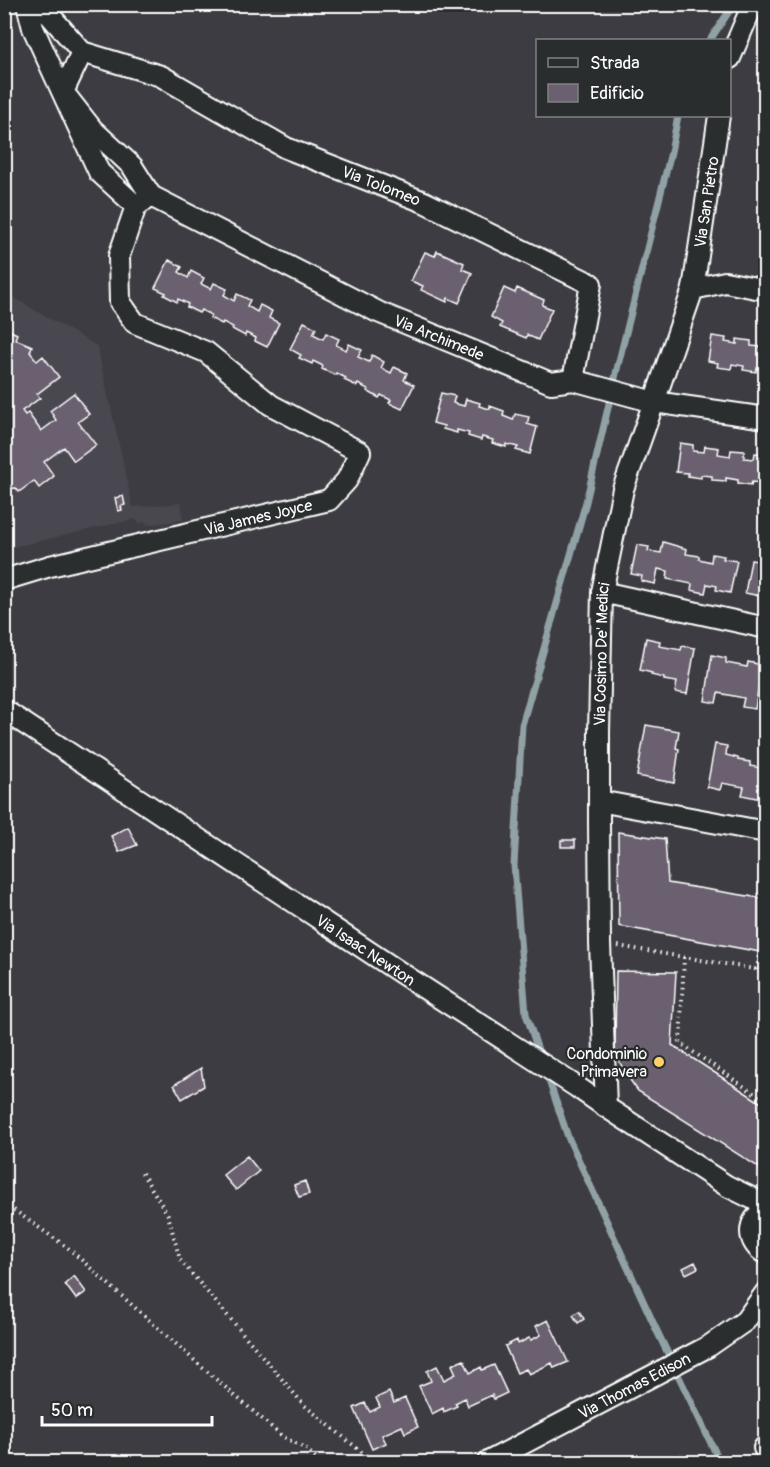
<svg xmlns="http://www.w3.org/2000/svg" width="770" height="1467" viewBox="0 0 770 1467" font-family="Pangolin,sans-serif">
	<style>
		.built { fill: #4a4750 }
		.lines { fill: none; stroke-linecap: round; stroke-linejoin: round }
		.stream { stroke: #91a2a6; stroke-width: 7 }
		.building { fill: #6a6070; stroke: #fff; stroke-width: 1.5 }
		.street-casing { stroke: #fff; stroke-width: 24 }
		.path { stroke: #fff; stroke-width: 4; stroke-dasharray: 1.5 4.5; stroke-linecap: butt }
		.street { stroke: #2a2d2e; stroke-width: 20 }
		.poi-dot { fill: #ffd166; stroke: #2a2d2e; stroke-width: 2 }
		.labels { text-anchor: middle; stroke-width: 4.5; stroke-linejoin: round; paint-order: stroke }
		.street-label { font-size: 16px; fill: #fff; stroke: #2a2d2e }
		.poi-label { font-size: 16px; fill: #fff; stroke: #2a2d2e; text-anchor: end }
	</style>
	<rect width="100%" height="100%" fill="#3d3c42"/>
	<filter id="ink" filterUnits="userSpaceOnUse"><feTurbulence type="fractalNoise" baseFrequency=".0167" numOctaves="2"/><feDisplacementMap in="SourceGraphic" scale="12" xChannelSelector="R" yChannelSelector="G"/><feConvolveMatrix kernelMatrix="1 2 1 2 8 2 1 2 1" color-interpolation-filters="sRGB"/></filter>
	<g filter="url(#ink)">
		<path class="built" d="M4,292L97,346L133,507L181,503L183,520L147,525L146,522H141V525L135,519L5,549Z"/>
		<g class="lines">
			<path class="stream" d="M710,40L734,4
				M541,1059L526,1014L514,865L522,725L586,502L618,365L671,152L678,116
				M546,1072L568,1137L657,1331L720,1462"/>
		</g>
		<path class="building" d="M437,251L464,263L462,269L472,273L459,303L448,298L447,302L421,290L423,286L411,281L425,252L435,256Z
			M169,260L182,267L179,272L188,278L191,271L204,278L201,284L211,289L214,283L227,289L224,295L234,301L237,294L250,300L247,306L257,312L260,305L272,311L269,318L279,323L267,347L255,341L256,338L246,333L245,336L232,329L233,327L223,322L222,324L210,318L211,315L201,310L199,313L187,307L188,304L178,299L177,302L164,295L166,293L155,288Z
			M504,288L515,293L517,288L544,300L542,305L552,309L538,340L527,335L526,338L500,327L502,323L491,317Z
			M304,322L316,328L313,334L323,339L326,333L339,339L336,345L346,350L349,344L362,350L358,357L369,362L372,355L384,362L381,368L391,373L394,367L407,373L404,380L414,385L402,409L389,403L391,400L381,395L379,398L367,391L368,389L358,384L357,386L344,380L346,378L336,373L335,375L322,369L323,366L313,361L312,364L299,358L301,355L290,349Z
			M4,328L17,334L15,339L32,346L30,352L37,361L43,356L59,377L37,394L40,398L22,411L25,415L28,413L41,431L56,420L50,411L74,393L89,414L78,422L96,445L74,461L64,447L44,462L54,476L39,488L34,481L19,492L16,488L4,489Z
			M712,336L726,338L725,342L737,344V339L751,341V346L762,347V345H766V370L757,368L756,372L743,370L744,366L732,364L731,369L717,367L718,363L708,361Z
			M441,393L455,396L453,403L464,406L466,399L480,403L479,406L490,409V406L504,411L503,416L513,420L515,414L529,417L527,424L537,427L530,454L516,450L518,447L506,444V447L492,443L493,440L482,437L481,440L468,436L469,433L457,430V433L443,429L444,426L433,423Z
			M680,443L693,445V451L704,452L705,446L719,448L718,454L730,456L731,450L744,451V458L754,459L755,453L766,454V486H762L763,483L752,482L751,485L738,483V480L726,478V481L712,480V476L701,475V478L688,476V473L676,472Z
			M123,496L125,505L121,506L122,510L118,511L115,498Z
			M663,542L687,549L686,554L699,556V559L711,562L712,554L724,556L723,559L737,561L730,593L716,590L717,586L707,584L705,593L691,590L692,584L667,579L668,571L658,569L655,584L641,581L642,576L631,574L637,545L649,547L648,551L661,553Z
			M751,560L764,562V560L766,561V588L761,587L760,596L745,593Z
			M646,638L660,641L659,646L681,650L682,646L695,648L687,694L675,692L677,682L664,680V678L651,675L652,673L640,670Z
			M712,655L726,658V663L747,667L748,662L762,665L755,709L742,707L744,698L718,693L716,703L705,701Z
			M646,725L679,731L676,748L679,749L674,783L637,776Z
			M715,744L727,746L726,755L738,758V760L750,762V766L766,769V800L742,795L744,787L722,783L720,790L707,787Z
			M128,827L137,845L119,852L111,836Z
			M618,832L665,839L668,883L766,899V953L619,926Z
			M561,840H575V847H561Z
			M616,971L676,972L672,1045L766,1106V1172L638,1091L625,1073L615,1052Z
			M201,1068L204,1086L182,1099L174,1085Z
			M247,1156L259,1171L236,1190L223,1175Z
			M305,1181L309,1194L299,1197L294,1185Z
			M695,1262L698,1268L686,1274L683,1268Z
			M74,1276L86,1292L76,1299L65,1284Z
			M579,1311L584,1319L578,1323L573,1315Z
			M548,1320L568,1362L554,1368L552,1363L529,1374L526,1369L517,1373L505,1346L517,1340L518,1344L529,1338L531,1340L541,1335L536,1326Z
			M464,1360L470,1373L481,1367L482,1370L494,1365L507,1393L494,1399L492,1395L468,1406L465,1398L455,1403L457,1406L444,1412L443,1408L432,1414L419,1386L431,1381L427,1371L437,1366L444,1380L456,1374L452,1365Z
			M389,1392L394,1403L405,1398L418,1427L405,1433L402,1426L382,1435L386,1443L372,1449L354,1408L365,1403L370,1412L380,1407L376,1398Z
			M681,1454L685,1462H658L670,1456L672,1459Z"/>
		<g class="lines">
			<defs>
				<g id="street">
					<path d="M27,4L33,28L99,172L136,206"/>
					<path id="s1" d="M40,4L82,52L161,76L286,148L424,202L591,284L573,380"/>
					<path d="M82,52L63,92L92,129L132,166L151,196"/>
					<path d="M730,58L753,4"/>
					<path id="s2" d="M136,206L151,196L378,312L551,383L573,380L654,402L766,418"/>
					<path id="s3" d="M693,289L719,116"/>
					<path id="s4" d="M4,580L50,566L329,500L347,480L360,452L271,405L206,352L135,323L120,302L119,256L136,206"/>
					<path d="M602,592L766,628"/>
					<path id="s5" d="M4,710L401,973L577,1087L606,1107L727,1186L766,1205"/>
					<path d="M599,801L766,832"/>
					<path id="s6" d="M606,1107L600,943L599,822V732L602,592L623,489L654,402L693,289L725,282L766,290"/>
					<path d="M766,1210C746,1220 746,1243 766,1254"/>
					<path d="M764,1448L766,1446"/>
					<path id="s7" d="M488,1462L709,1346L745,1321L766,1292"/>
				</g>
			</defs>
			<use href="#street" class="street-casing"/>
			<path class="path" d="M618,946L766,971
				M684,957L680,1043L764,1100L766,1097
				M757,970L759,952
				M142,1173L168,1215L180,1260L304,1405L374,1462
				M4,1203L68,1248L203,1368L282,1436L306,1449L320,1462"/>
			<use href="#street" class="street"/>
		</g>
	</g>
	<circle class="poi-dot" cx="659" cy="1062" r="6"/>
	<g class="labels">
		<g class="street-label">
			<text dy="6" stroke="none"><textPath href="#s1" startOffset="393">Via Tolomeo</textPath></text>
			<text dy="6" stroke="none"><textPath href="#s3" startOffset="88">Via San Pietro</textPath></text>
			<text dy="6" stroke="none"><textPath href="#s2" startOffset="339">Via Archimede</textPath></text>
			<text dy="6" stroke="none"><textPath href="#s4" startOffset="262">Via James Joyce</textPath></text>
			<text dy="6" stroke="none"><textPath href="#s6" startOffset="453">Via Cosimo De' Medici</textPath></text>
			<text dy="6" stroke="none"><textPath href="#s5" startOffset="434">Via Isaac Newton</textPath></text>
			<text dy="6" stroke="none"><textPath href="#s7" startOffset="165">Via Thomas Edison</textPath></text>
		</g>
		<g class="poi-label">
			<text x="647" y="1059">Condominio<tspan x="647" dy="18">Primavera</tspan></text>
		</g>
	</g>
	<rect width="770" height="1467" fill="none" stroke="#2a2d2e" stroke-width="24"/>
	<rect x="12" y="12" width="746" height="1443" fill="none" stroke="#fff" stroke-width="2" filter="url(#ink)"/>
	<rect x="536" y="39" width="195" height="78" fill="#2a2d2e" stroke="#7f8182" stroke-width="1.5"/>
	<rect x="548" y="58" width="30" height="9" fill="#2a2d2e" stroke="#7f8182" stroke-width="1.5"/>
	<text x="590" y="69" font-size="18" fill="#ffffff">Strada</text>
	<rect x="548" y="84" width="30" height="18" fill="#6a6070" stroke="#7f8182" stroke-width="1.5"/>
	<text x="590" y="99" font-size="18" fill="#ffffff">Edificio</text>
	<path d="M42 1416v9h170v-9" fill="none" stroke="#ffffff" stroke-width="3"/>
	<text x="51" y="1416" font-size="18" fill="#ffffff" stroke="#2a2d2e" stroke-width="4.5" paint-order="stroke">50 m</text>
</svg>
